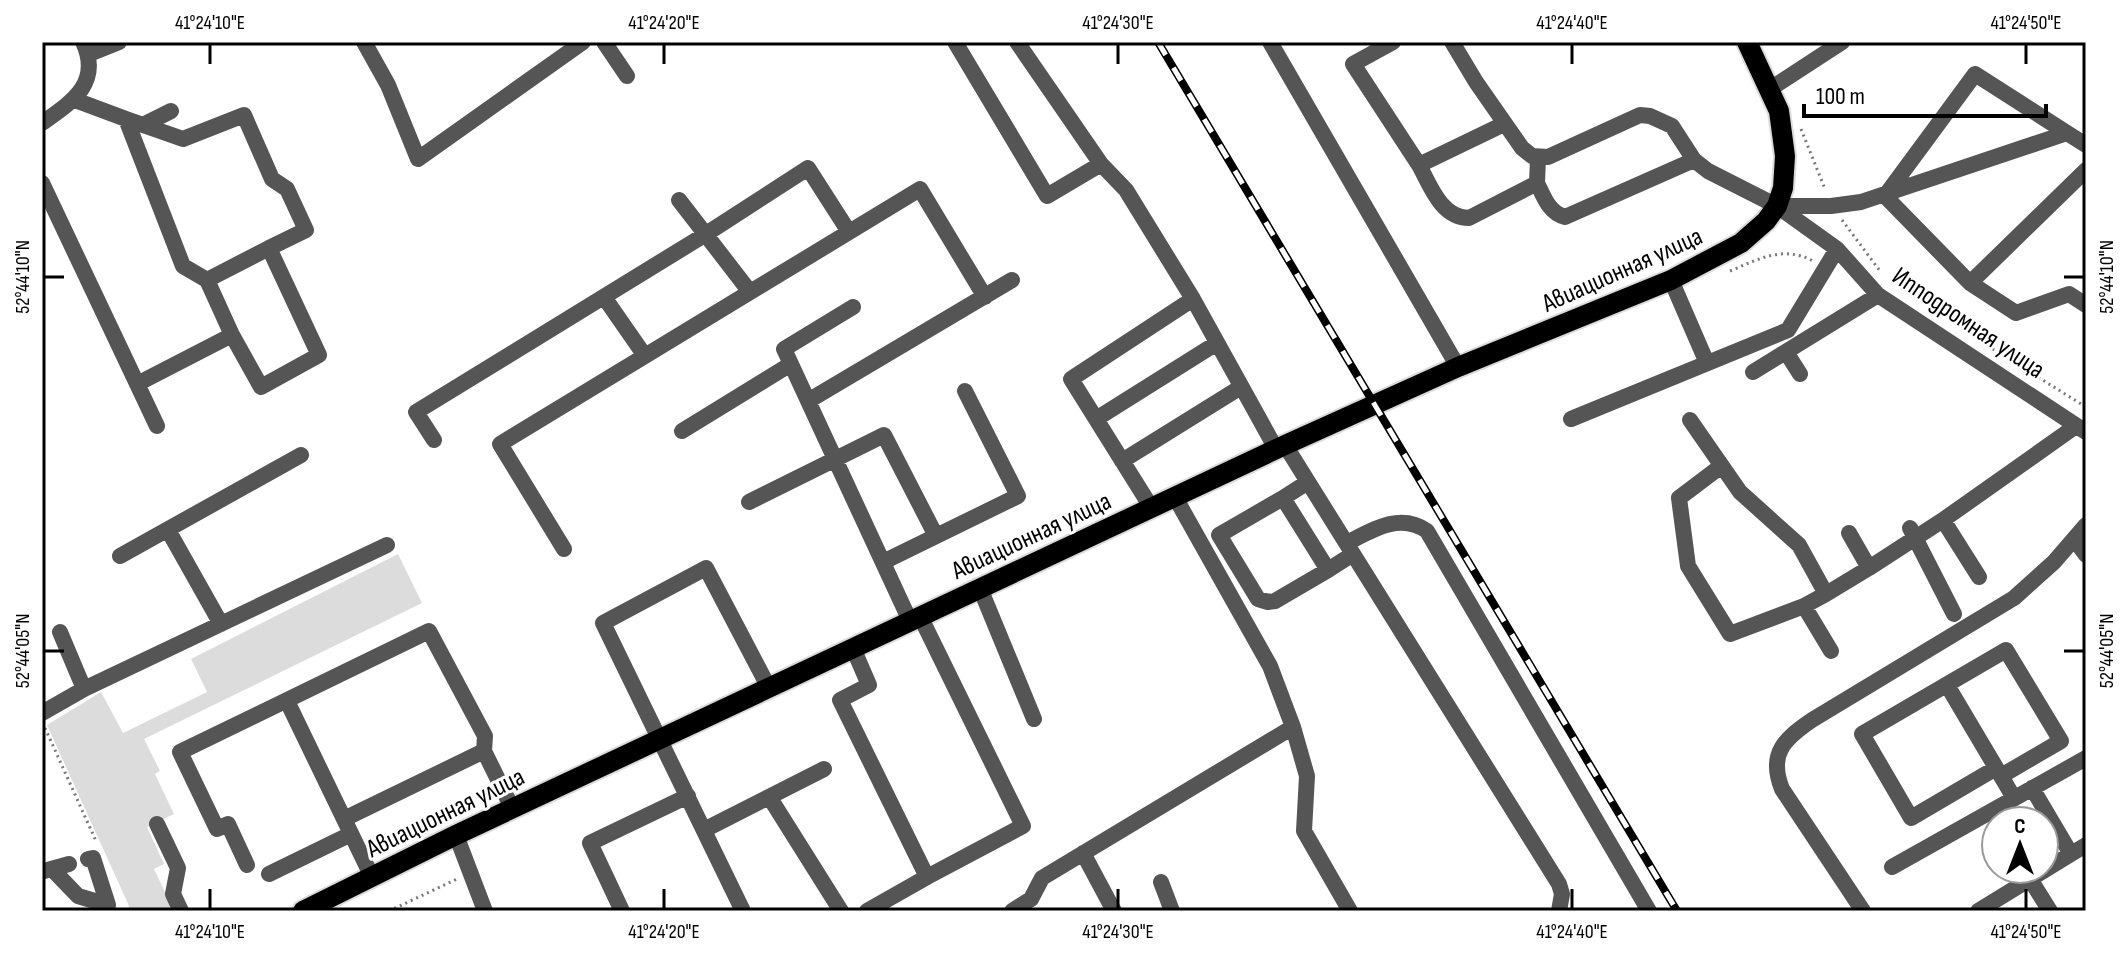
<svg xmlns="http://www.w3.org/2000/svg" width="2128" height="953" viewBox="0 0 2128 953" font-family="'Sofia Sans Condensed',sans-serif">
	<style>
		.green { fill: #dcdcdc }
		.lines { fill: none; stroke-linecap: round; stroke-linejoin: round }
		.major-casing { stroke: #dbdbdb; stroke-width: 24 }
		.path { stroke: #777; stroke-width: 3; stroke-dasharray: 2 4; stroke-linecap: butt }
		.minor { stroke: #555; stroke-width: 16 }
		.major { stroke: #000; stroke-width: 20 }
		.rail-casing { stroke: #000; stroke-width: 8 }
		.rail { stroke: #fff; stroke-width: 5; stroke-dasharray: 15; stroke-linecap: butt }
		.ticks { fill: none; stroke: #000; stroke-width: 3 }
		.labels { text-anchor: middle; stroke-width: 6; stroke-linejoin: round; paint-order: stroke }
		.street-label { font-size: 26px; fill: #000; stroke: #fff }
		.neatline { fill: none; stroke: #000; stroke-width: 3 }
		.ticks-label { font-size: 20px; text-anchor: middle; fill: #000 }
	</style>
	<rect width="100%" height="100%" fill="#fff"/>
	<path class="green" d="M398,554L422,603L144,739L160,771L155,774L174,814L147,827L164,864L154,869L174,911H127L129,906L47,725L101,692L123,733L207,692L191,659Z"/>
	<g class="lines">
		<defs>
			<path id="major" d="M303,911L456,835L1285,445L1458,367L1671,280L1741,243L1766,221L1777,206L1783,188L1785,156L1779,111L1747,42"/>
		</defs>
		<use href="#major" class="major-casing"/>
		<path class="path" d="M1801,129L1825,189
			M1842,220L1880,271
			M1730,271C1759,259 1783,245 1813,261
			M1967,333L2086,407
			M45,728L96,841
			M389,911L457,879"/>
		<path class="minor" d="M364,42L388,85L418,159L583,42
			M604,42L627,76
			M955,42L1047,196L1101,164L1126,190L1193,299L1276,449
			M1017,42L1101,164
			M1270,42L1458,367
			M1393,42L1353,64L1419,165
			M1452,42L1476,82L1522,148L1532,156L1548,157L1640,115L1650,116L1672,126L1694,160L1708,171L1777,206H1831L1861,202L2067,133L2086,145
			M89,54L119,42
			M1770,89L1842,42
			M75,100L126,119L183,266L207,280L232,335L137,384
			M126,119L183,139L244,115L272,179L287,189L306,230L269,248
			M42,123C72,102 102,83 83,42
			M1504,124L1419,165C1430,185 1441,218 1469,218L1537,183L1538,158
			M143,125L171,111
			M2067,133L1975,74L1885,196L1970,283L2016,313L2069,294L2086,305
			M42,183L157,426
			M1537,183C1544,197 1549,213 1565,217L1694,160
			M679,200L750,292
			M1777,206L1837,249L1878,295L2086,432
			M207,280L269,248L319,355L261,387L232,335
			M1671,280L1707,363
			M1970,283L2086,170
			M604,297L645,356
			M853,307L784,349L910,621
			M1786,352L1800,374
			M1753,372L1878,295
			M808,401L1012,280
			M1096,419L1217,343
			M1571,419L1788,330L1837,249
			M1690,420L1740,492L1799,545L1826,594L1804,606L1730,634L1688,566L1679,498L1720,467
			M682,431L791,364
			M434,440L416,412L706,234L808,168L849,232
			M1285,445L1559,884L1562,894L1559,911
			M1122,461L1241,387
			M1308,482L1283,498L1328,570L1353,554
			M1283,498L1219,535L1258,599L1268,602L1275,601L1328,570
			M749,502L884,435L936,536
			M1151,507L1071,379L1193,299
			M1943,520L1979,577
			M1910,528L1954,614
			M168,530L221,624
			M2074,539L2086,555
			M1347,543C1372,530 1400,512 1427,531L1649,911
			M564,549L500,444L920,189L985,297
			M120,556L301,455
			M883,562L1018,496L965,391
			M1869,568L1943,520L2076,426
			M980,588L1034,719
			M1826,594L1869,568L1849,533
			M1804,606L1831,651
			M920,616L1023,826L927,877
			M853,648L869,685L840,700L927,877L867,911
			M1947,685L2014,798
			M84,689L387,545
			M287,701L372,877
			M42,713L84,689L60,632
			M1293,727L1307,776L1304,831L1350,911
			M1996,768L1911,818L1862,734L2006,650L2061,741L2001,776
			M770,798L841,911
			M344,819L484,751L512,808
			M157,824L178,868L173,894L181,911
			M704,830L824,769
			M456,835L485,911
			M1083,853L1114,911
			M2071,854L2086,845
			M88,859L93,858L108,905L106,911
			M247,865L228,824L217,829L180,752L429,631L485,736L484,751
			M1892,867L2086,758
			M52,869L78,896L108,905
			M44,871L69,864
			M269,874L351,834
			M2030,879L2050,911
			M1161,882L1172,911
			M622,911L590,843L688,796
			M743,911L603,623L706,568L769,688
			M1012,911L1031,899L1042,878L1293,727L1270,666L1175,497
			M1863,911L1782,789C1768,754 1784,739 1812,720L2014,598L2054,562L2086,525
			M1978,911L2071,854L2032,788"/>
		<use href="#major" class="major"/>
		<defs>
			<path id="rail" d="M1158,42L1677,911"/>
		</defs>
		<use href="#rail" class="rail-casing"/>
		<use href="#rail" class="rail"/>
	</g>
	<path class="ticks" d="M210,44V64M664,44V64M1118,44V64M1572,44V64M2026,44V64M44,277H64M2064,277H2084M44,651H64M2064,651H2084M210,889V909M664,889V909M1118,889V909M1572,889V909M2026,889V909"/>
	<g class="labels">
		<g class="street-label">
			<text transform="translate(1622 269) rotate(-24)" y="9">Авиационная улица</text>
			<text transform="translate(1969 322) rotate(34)" y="9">Ипподромная улица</text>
			<text transform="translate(1031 535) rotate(-25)" y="9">Авиационная улица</text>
			<text transform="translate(445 812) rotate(-26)" y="9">Авиационная улица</text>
		</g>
	</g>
	<rect width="2128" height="953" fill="none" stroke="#ffffff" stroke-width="88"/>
	<g transform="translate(2020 845)"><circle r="38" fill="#ffffff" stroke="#999999" stroke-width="2"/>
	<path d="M0-6L14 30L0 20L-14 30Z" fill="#000000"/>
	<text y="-12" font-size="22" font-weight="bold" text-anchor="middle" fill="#000000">С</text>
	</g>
	<path d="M1804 104v12h242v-12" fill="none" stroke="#000000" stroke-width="4"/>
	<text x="1816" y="104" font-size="24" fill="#000000" stroke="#ffffff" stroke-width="6" paint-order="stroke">100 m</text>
	<rect x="44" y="44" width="2040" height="865" class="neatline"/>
	<g class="ticks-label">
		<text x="210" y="29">41°24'10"E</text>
		<text x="664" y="29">41°24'20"E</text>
		<text x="1118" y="29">41°24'30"E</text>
		<text x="1572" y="29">41°24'40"E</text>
		<text x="2026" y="29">41°24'50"E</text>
		<text transform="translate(22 277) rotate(-90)" y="7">52°44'10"N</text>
		<text transform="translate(2106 277) rotate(-90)" y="7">52°44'10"N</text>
		<text transform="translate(22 651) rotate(-90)" y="7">52°44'05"N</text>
		<text transform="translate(2106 651) rotate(-90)" y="7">52°44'05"N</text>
		<text x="210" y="938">41°24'10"E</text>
		<text x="664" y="938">41°24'20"E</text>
		<text x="1118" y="938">41°24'30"E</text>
		<text x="1572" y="938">41°24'40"E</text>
		<text x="2026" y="938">41°24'50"E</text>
	</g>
</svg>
